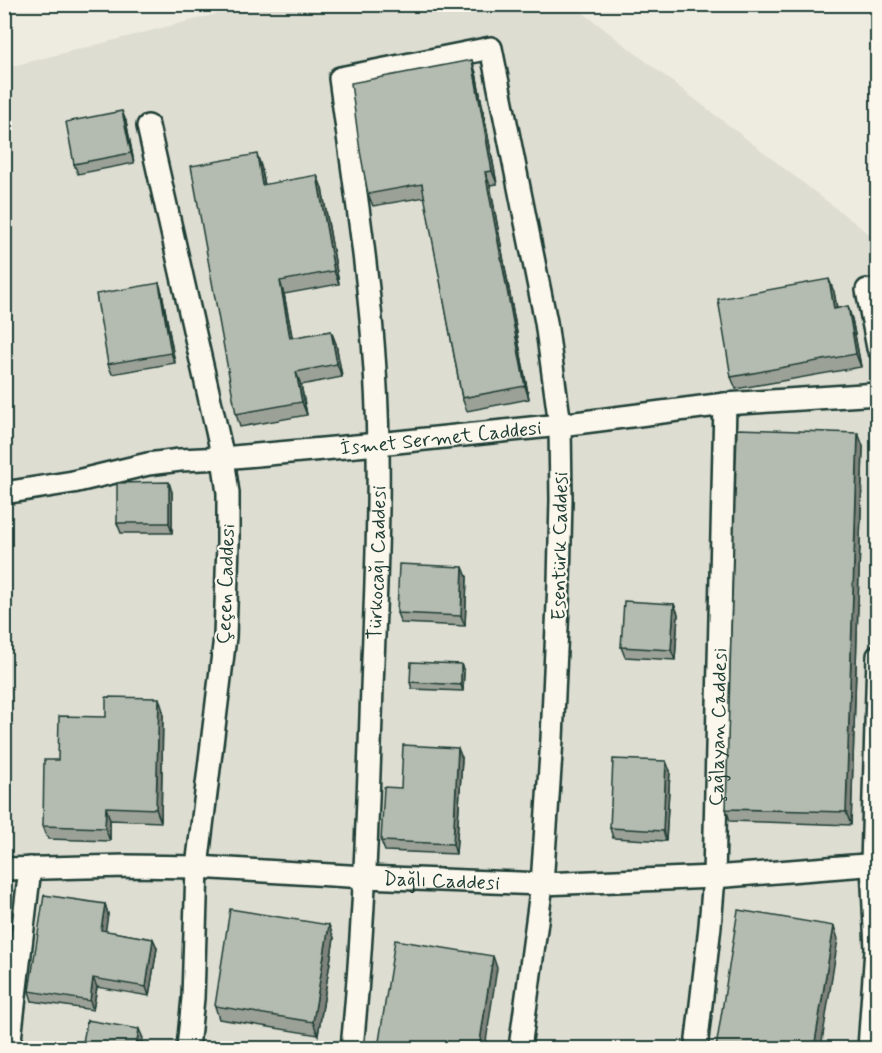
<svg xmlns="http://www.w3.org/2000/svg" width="882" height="1053" viewBox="0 0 882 1053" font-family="Mynerve,sans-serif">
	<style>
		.built { fill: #ddddd2 }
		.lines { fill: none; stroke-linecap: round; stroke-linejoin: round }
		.minor-casing { stroke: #1f3d34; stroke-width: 26 }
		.minor { stroke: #fbf7ec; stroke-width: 21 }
		.wall { fill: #9ba197; stroke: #1f3d34; stroke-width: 1.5 }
		.shaded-wall { fill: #7e837b; stroke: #1f3d34; stroke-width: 1.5 }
		.building { fill: #b4bbb0; stroke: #1f3d34; stroke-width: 1.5 }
		.labels { text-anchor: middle; stroke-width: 4.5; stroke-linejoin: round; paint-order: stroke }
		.street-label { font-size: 20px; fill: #1f3d34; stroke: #fbf7ec }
	</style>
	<rect width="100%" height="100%" fill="#eeece1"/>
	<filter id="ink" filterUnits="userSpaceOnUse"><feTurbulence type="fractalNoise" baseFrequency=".0167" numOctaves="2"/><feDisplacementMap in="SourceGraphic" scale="12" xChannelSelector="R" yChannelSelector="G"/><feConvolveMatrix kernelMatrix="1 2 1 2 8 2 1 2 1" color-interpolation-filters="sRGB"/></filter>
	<g filter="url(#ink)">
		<path class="built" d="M252,5H573L877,240V1048H5V68Z"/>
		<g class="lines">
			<defs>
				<g id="minor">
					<path d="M148,126L223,458L228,493V543L225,637L197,867L193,998L188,1048"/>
					<path d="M867,290L878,348"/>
					<path id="s1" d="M4,493L73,482L148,464L180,460L223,458L378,444L560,425L725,404L878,394"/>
					<path id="s2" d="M4,869L127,866L197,867L365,877L542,884L714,877L878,864"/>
					<path d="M9,1048L30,868"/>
					<path id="s3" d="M352,1048C364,928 368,808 372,687C376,581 382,475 375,370C369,272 353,175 340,78L491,48L546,322L560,425L561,500L559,582L552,739L542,884L520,1048"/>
					<path id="s4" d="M696,1048L710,926L714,877L725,404"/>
					<path d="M869,1048L876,949L872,865L878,656"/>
				</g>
			</defs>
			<use href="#minor" class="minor-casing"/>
			<use href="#minor" class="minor"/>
		</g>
		<path class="wall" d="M476,73L497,184L490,185L529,399L467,411L462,398L425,197L373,206L368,194Z
			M126,121L134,163L78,174L74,164Z
			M261,166L265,185L322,188L339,284L284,294L292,338L331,331L336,344L342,377L301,385L307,415L240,427L236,414Z
			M159,283L162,293L175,363L112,374L108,364Z
			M834,292L837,308L852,319L861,367L736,389L731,377Z
			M863,446L851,825L730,821L726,809Z
			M172,492V533H121L117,523Z
			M467,577L465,626L401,623L397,613Z
			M674,604L678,614L675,660L625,657L621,647Z
			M464,671L463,691L412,689L410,682Z
			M163,711L161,822L110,820V841L48,839L43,826L58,760L106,717Z
			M462,758L456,854L385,851L381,841Z
			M670,771L666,841L613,838L610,828Z
			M105,904L108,914L105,931L153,939L157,948L149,996L97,987L93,1010L32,1001L29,991Z
			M334,938L318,1035L219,1019L215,1006Z"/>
		<path class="shaded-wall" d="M472,60L476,73L497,184L492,171Z
			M122,111L126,121L134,163L131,153Z
			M257,154L261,166L267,198L262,185Z
			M485,172L490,185L529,399L525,386Z
			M317,175L322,188L339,284L334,271Z
			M829,279L834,292L839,321L834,309Z
			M280,281L284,294L295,351L290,338Z
			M159,283L162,293L175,363L171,353Z
			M848,306L852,319L861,367L856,354Z
			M331,331L336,344L342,377L337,364Z
			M296,372L301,385L307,415L302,402Z
			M858,433L863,446L851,825L846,812Z
			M169,482L172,492V533L169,523Z
			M463,567L467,577L465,626L461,616Z
			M674,604L678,614L675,660L671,650Z
			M461,664L464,671L463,691L461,685Z
			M159,698L163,711L161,822L156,809Z
			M458,748L462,758L456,854L453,844Z
			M666,761L670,771L666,841L663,831Z
			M106,807L110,820V841L105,828Z
			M105,904L108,914L104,940L101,930Z
			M329,925L334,938L318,1035L313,1022Z
			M834,926L838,939L821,1048H814Z
			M153,939L157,948L149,996L146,987Z
			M493,956L497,968L485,1048H479Z
			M93,978L97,987L93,1010L90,1001Z
			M139,1029L143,1038L141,1048H136Z"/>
		<path class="building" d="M472,60L492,171L485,172L525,386L462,398L422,184L368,194L360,151L351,83Z
			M122,111L131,153L74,164L66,122Z
			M257,154L262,185L317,175L334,271L280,281L290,338L331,331L337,364L296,372L302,402L236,414L191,166Z
			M829,279L834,309L848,306L856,354L731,377L718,299Z
			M159,283L171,353L108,364L96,294Z
			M737,429L858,433L846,812L726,809Z
			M169,482V523H117V483Z
			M399,564L463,567L461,616L397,613Z
			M624,601L674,604L671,650L621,647Z
			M411,662L461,664V685L410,682Z
			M106,697L159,698L156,809L106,807L105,828L43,826L44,760H58L59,716L106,717Z
			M403,745L458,748L453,844L381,841L384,787L401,788Z
			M613,759L666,761L663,831L610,828Z
			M44,895L105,904L101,930L153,939L146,987L93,978L90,1001L29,991Z
			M230,909L329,925L313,1022L215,1006Z
			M738,910L834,926L814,1048H716Z
			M395,940L493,956L479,1048H378Z
			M87,1020L139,1029L136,1048H82Z"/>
	</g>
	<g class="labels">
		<g class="street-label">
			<text dy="7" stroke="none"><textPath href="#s1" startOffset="441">İsmet Sermet Caddesi</textPath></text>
			<text transform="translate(559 546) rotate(-89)" y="7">Esentürk Caddesi</text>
			<text dy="7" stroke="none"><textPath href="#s3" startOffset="486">Türkocağı Caddesi</textPath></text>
			<text transform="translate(225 584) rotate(-88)" y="7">Çeçen Caddesi</text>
			<text dy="7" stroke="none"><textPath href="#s4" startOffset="322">Çağlayan Caddesi</textPath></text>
			<text dy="7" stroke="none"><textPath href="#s2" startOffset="438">Dağlı Caddesi</textPath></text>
		</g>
	</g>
	<rect width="882" height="1053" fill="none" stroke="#fbf7ec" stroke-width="24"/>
	<rect x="12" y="12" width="858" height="1029" fill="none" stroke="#1f3d34" stroke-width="2" filter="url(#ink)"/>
</svg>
